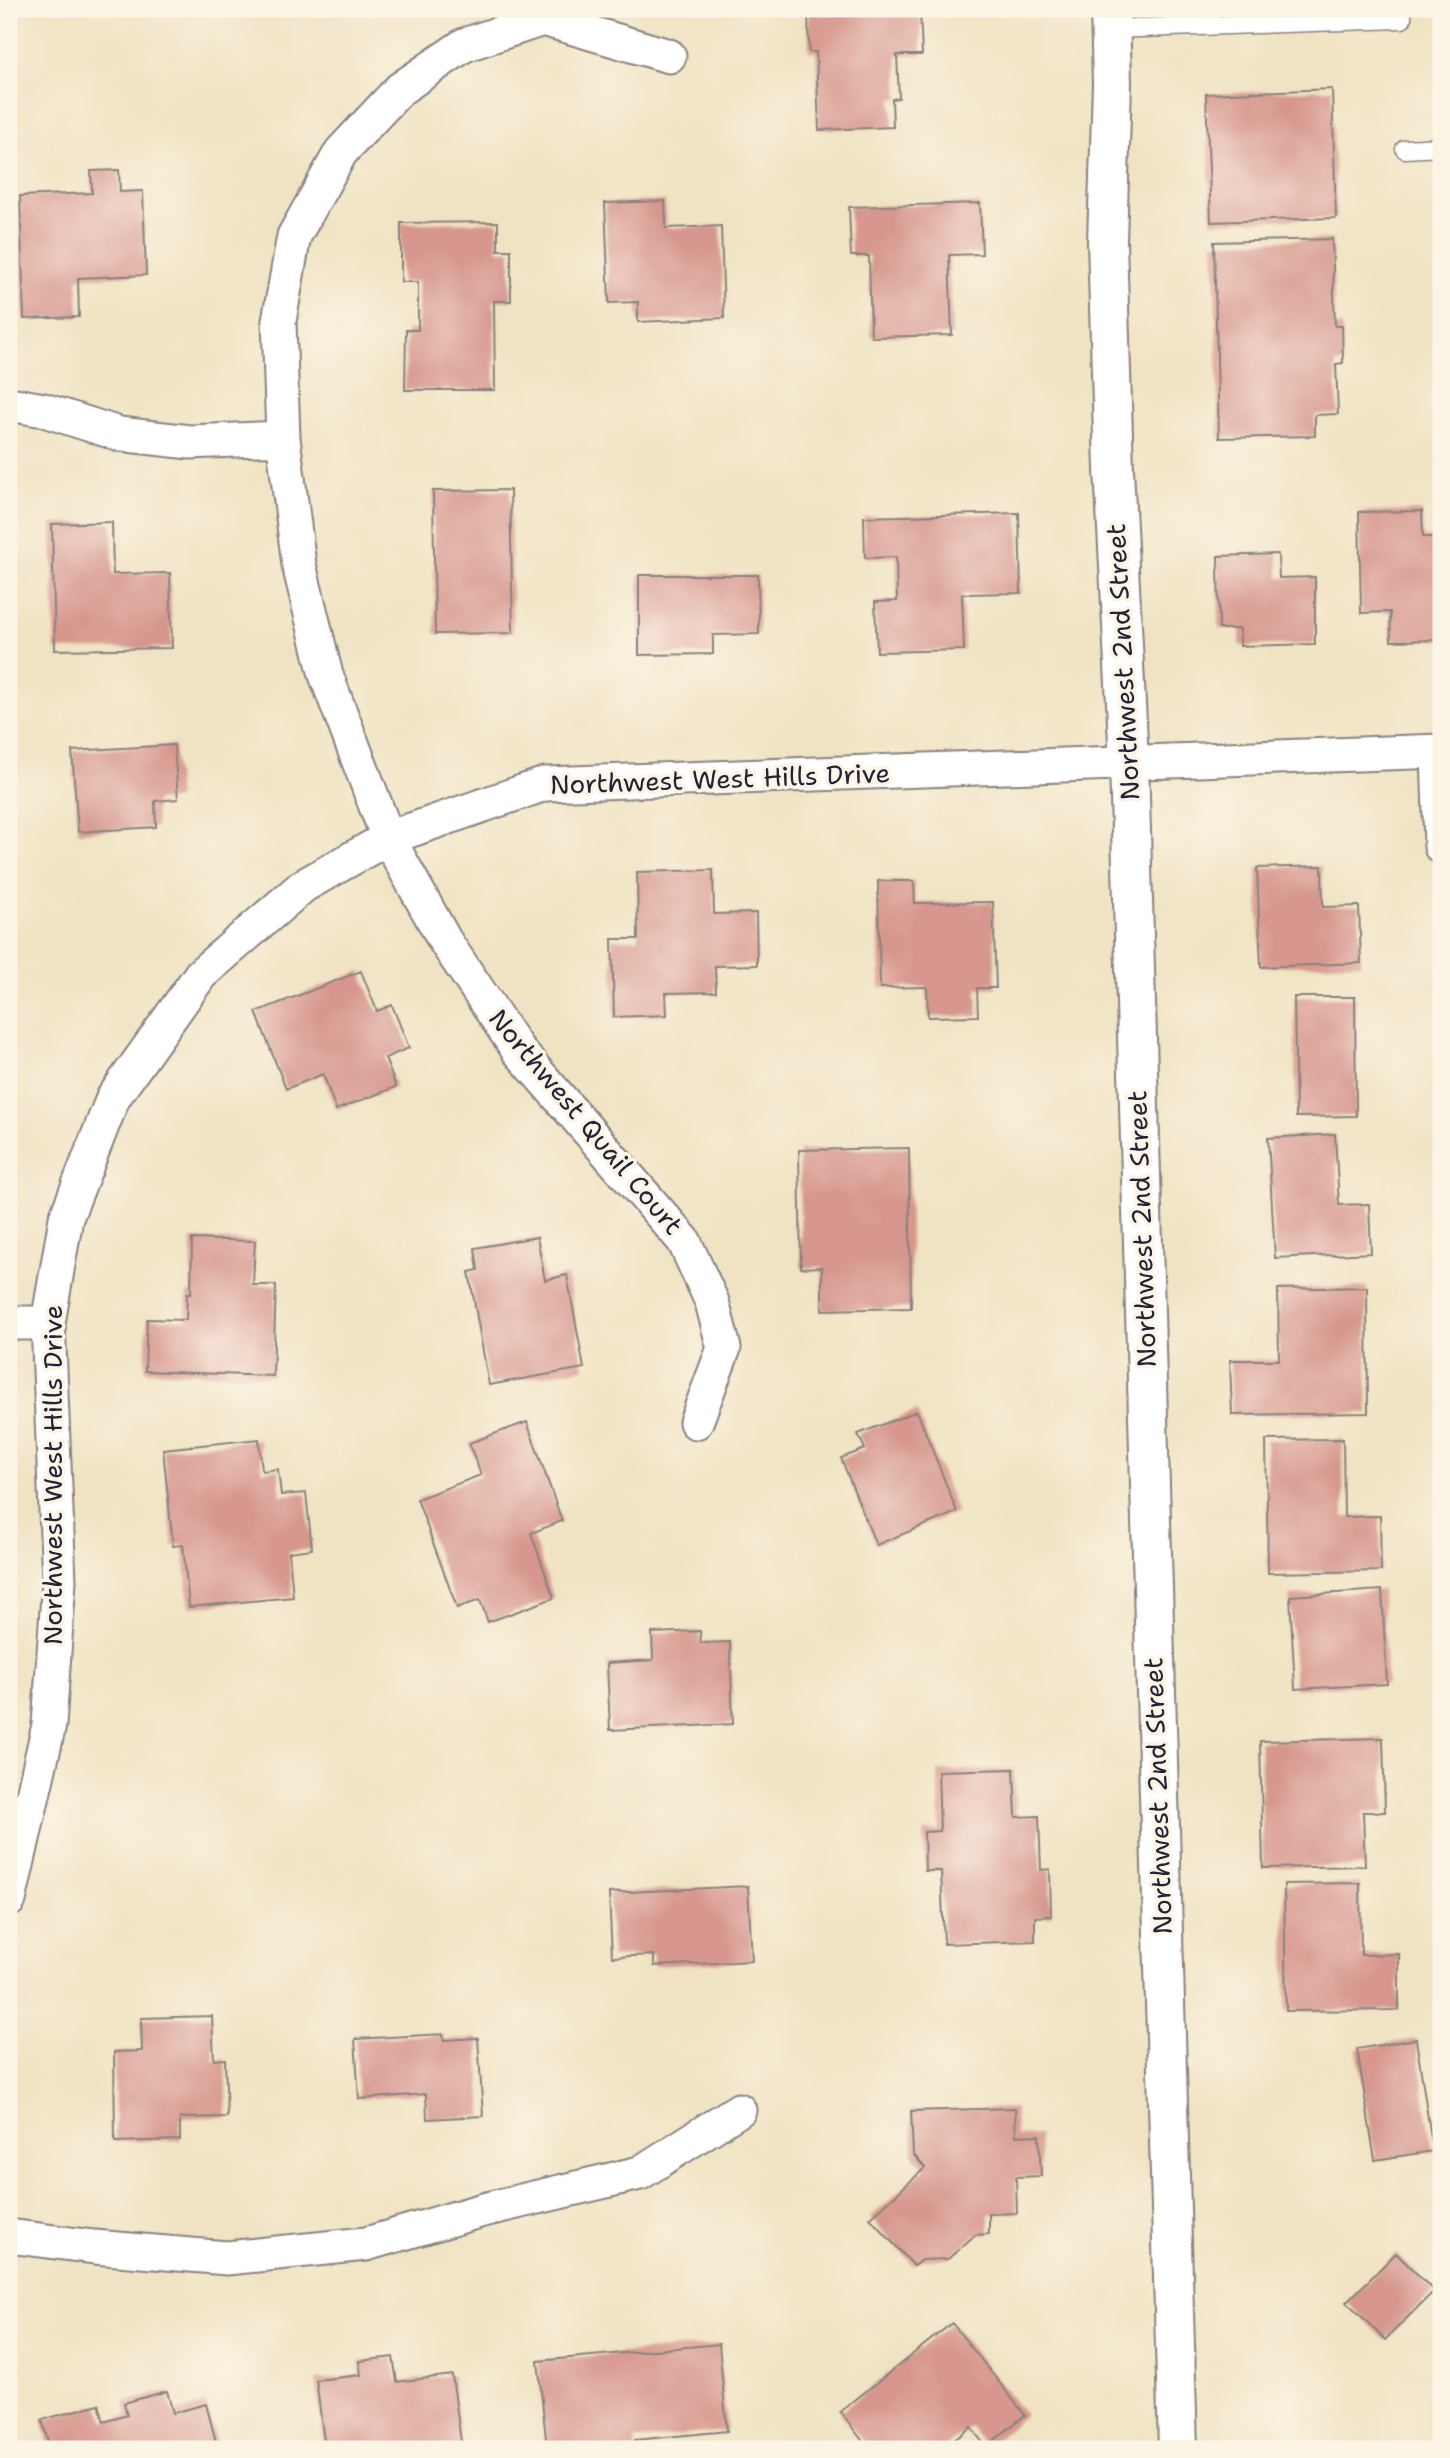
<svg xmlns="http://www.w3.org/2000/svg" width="1450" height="2458" viewBox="0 0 1450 2458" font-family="'Shantell Sans',sans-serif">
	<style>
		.building { fill: #d7978e }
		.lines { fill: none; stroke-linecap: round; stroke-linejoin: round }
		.service-casing { stroke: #89827f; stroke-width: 21 }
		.minor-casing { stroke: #89827f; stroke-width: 37 }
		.tertiary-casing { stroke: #89827f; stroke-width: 42 }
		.service { stroke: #fff; stroke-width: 18 }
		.minor { stroke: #fff; stroke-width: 33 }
		.tertiary { stroke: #fff; stroke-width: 38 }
		.labels { text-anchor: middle; stroke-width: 7; stroke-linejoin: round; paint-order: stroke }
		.street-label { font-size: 26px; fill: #22223b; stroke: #fcf5e5 }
	</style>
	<rect width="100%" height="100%" fill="#fcf5e5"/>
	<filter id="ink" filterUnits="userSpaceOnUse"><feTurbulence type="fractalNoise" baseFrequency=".0143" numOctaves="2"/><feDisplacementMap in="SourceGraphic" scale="14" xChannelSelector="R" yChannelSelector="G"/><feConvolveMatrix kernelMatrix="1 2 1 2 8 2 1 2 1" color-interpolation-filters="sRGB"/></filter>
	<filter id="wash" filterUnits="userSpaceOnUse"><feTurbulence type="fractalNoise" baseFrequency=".00686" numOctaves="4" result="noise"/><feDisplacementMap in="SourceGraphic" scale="28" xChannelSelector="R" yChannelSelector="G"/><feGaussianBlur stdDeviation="1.57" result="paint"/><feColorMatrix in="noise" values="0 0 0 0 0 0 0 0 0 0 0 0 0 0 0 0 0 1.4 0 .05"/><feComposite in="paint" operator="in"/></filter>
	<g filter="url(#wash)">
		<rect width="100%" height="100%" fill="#f0e3c3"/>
		<g id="blocks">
			<path class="building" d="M808,9H920L922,55H897L899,98L892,99L893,127L819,130L816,52H809Z
				M1332,89L1336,218L1211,222L1206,94Z
				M119,170L120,192L143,191L146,275L78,278L79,317L24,319L20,196L92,193L91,171Z
				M665,201L666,228L721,226L724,318L638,322V302L609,303L605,203Z
				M980,203L982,254L949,255L952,335L871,337L869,256H851L849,207Z
				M498,222V250H511V301H494L495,390H405L406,330H418V282H401V223Z
				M1332,239L1335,326H1342L1343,363L1336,364L1338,414L1315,415V436L1219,438L1214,242Z
				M510,490L513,633L435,634L433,491Z
				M1422,511L1423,537H1440L1441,640L1391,641L1390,612L1361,613L1359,512Z
				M1019,513L1021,593L962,594L964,650L877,652L875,602L897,601L896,557L865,558L864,517Z
				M112,522L113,574L170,573L172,648L55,650L52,524Z
				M1278,554L1279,578L1315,577V644L1240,646V629H1219L1218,556Z
				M639,575H758L759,634L713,635V654L639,655Z
				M174,745L178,799L155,801L156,827L78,832L72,751Z
				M1322,866L1323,907L1359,906L1361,963L1261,967L1257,868Z
				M713,870L714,914L756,913L757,965L715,966L716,992L666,993L667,1015L614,1017L612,939H638L637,872Z
				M878,881H914L915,903L993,902L996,988H977L978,1016L928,1017L927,987L880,988Z
				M361,971L377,1011L392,1005L409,1048L385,1058L396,1087L336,1110L323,1074L286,1089L256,1012Z
				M1294,997H1355L1356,1116L1296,1117Z
				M1335,1134L1339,1205L1369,1204L1371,1253L1275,1258L1268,1138Z
				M909,1148L911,1308L822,1310V1267L801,1268L799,1150Z
				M537,1237L545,1280L567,1275L584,1368L489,1385L469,1272L478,1270L475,1248Z
				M192,1239L255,1241L253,1285H276L273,1376L145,1371L147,1319L186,1320L187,1293H191Z
				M1367,1287L1368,1413L1232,1415L1230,1360H1279L1278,1289Z
				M917,1411L957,1512L876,1545L841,1458L865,1449L858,1434Z
				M527,1422L562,1521L531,1533L554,1598L488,1622L480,1600L457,1608L417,1499L481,1475L469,1443Z
				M259,1439L262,1471L278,1469L281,1495L306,1493L312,1549L289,1552L293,1597L189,1607L183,1545L173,1546L163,1449Z
				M1343,1439L1344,1517L1380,1516L1381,1571L1268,1573L1266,1440Z
				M1382,1590L1387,1684L1295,1689L1290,1596Z
				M700,1631L701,1643L730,1642L733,1724L610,1730L607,1663L653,1660L652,1633Z
				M1383,1738L1385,1812H1363L1365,1866L1263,1868L1260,1741Z
				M1014,1769L1016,1817L1039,1816L1041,1870L1050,1869L1051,1916L1035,1917V1941L944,1944L941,1871H925L924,1832L940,1831L938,1771Z
				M1360,1883L1361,1955L1399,1954V2010L1286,2011L1284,1884Z
				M748,1886L752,1961L654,1966V1955L612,1957L609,1893Z
				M212,2016L214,2060L225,2059L227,2117L180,2118V2140L115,2142L114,2052L142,2051L141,2018Z
				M443,2034L444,2040L478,2038L483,2116L427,2119L426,2094L359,2099L355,2039Z
				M1416,2039L1433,2151L1375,2160L1357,2049Z
				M1015,2108L1016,2136L1039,2135L1041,2176L1016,2177L1017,2213L989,2214V2234L975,2235L948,2259L921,2260L914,2266L870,2218L925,2168L913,2154L911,2111Z
				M1396,2253L1434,2291L1385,2340L1347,2302Z
				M952,2323L1025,2415L986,2447L971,2427L943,2449H869L840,2412Z
				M719,2344L727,2431L635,2440L636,2449H547L538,2361Z
				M393,2357L397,2382L452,2375L462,2449H325L316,2380L361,2375L359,2361Z
				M167,2391L173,2413L206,2404L218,2449H50L42,2420L99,2404L104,2422L127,2415L124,2403Z"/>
		</g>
	</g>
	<g filter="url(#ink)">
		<use href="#blocks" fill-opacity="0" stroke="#89827f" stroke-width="2"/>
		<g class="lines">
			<defs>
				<path id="service" d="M1111,29L1402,19V9
					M1405,149L1441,147"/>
				<path id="minor" d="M669,56L543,19L464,45L400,89L341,152L294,236L279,321L283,438L299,565L326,675L388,838L445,941L518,1050L684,1241L712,1302L724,1348L696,1422
					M9,404L44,410L119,434L190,442L283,438
					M1438,751L1441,847
					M9,1323H48
					M9,1900L49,1725L59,1581L48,1323L66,1218L113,1098L201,974L303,886L388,838L545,784L1441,751
					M9,2236L94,2247L227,2258L366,2244L483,2210L640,2173L739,2110"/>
				<path id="tertiary" d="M1110,9L1112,84L1107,241L1114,469L1129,762L1178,2449"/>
			</defs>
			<use href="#service" class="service-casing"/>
			<use href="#minor" class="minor-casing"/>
			<use href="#tertiary" class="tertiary-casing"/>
			<use href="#service" class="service"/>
			<use href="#minor" class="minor"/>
			<use href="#tertiary" class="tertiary"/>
		</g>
	</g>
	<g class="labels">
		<g class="street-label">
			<text transform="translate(1123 662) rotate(-93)" y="9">Northwest 2nd Street</text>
			<text transform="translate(720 779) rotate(-2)" y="9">Northwest West Hills Drive</text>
			<text transform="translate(586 1122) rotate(50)" y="9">Northwest Quail Court</text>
			<text transform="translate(1142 1229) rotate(-92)" y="9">Northwest 2nd Street</text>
			<text transform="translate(53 1475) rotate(-90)" y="9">Northwest West Hills Drive</text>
			<text transform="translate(1158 1796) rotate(-92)" y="9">Northwest 2nd Street</text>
		</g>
	</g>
	<rect width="1450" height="2458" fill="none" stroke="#fcf5e5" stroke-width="35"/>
</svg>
